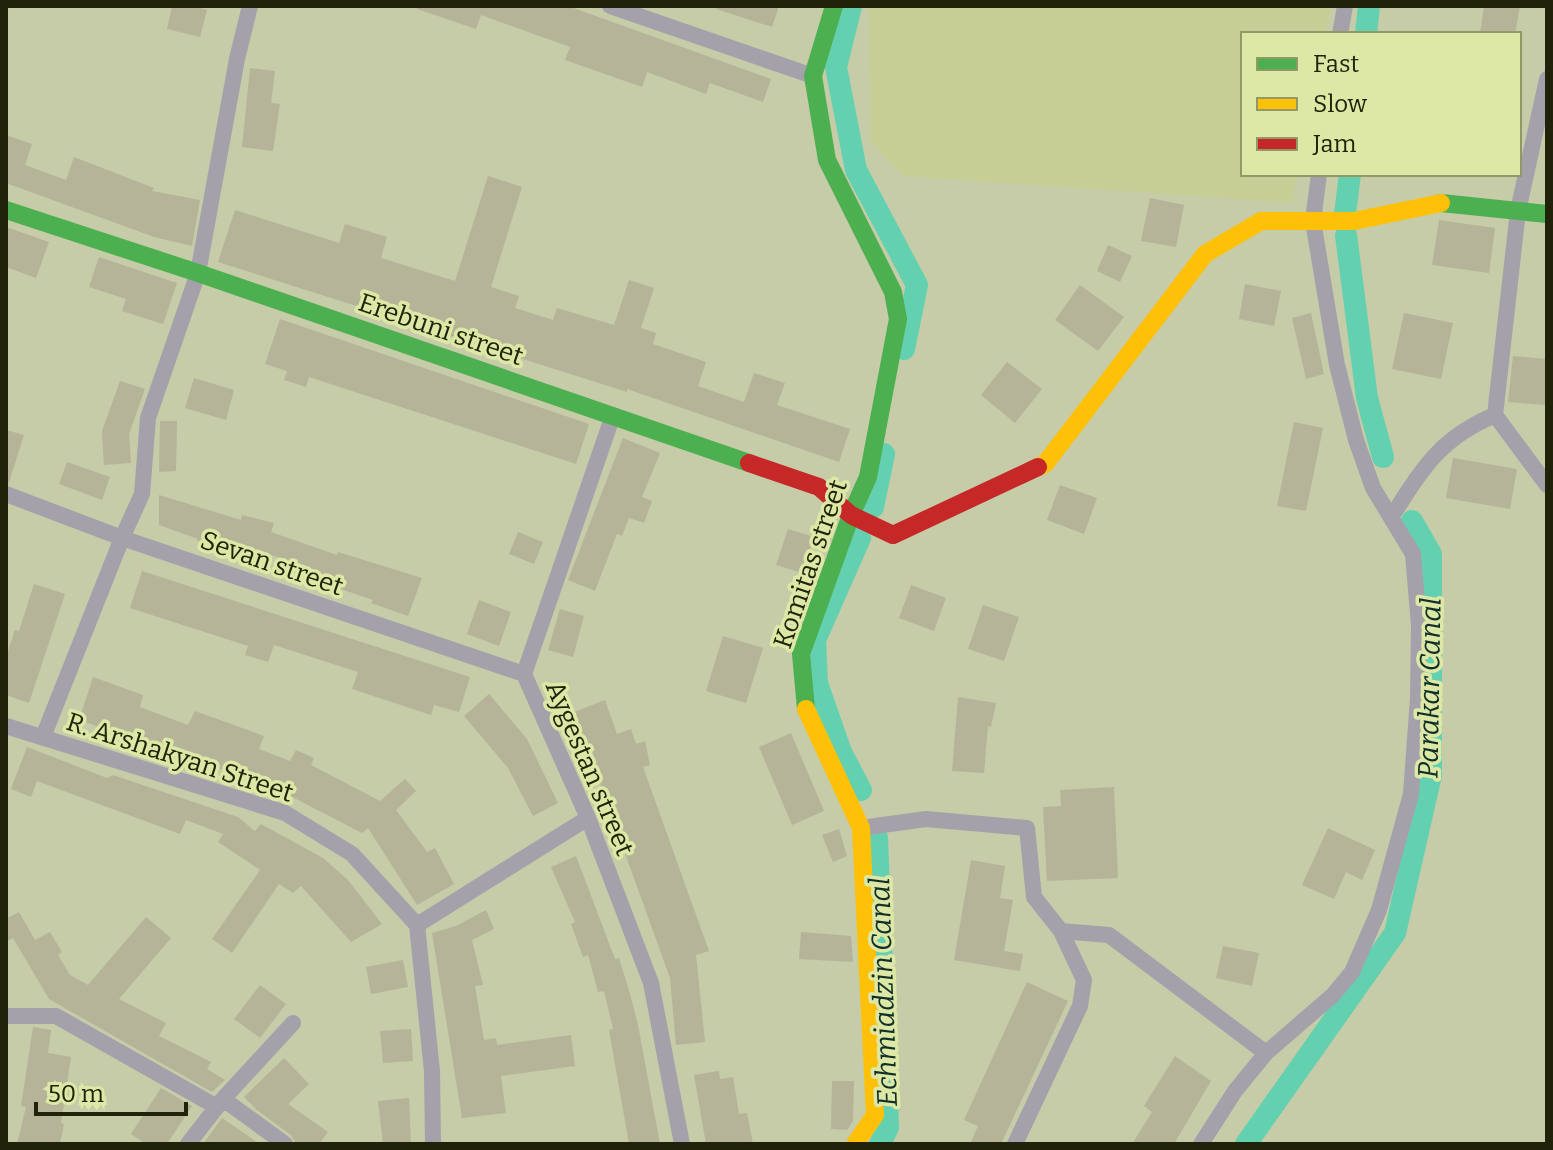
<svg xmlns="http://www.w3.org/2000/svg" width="1553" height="1150" viewBox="0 0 1553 1150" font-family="Bitter,serif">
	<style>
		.built { fill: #c6ce96 }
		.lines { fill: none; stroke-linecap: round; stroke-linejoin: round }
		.canal { stroke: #63d1b0; stroke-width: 22 }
		.building { fill: #b5b498 }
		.street { stroke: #a4a1ab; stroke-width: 16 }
		.fast { stroke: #4caf50; stroke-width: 18 }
		.slow { stroke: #ffc107; stroke-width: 18 }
		.jam { stroke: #c62828; stroke-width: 18 }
		.labels { text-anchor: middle; stroke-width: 7; stroke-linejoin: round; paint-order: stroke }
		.street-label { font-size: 26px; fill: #202309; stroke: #dde7a6 }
		.water-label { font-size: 28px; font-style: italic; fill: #102f28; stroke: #dde7a6 }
	</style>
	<rect width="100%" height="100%" fill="#c6cba8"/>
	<path class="built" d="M869,6H1331L1325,34H1243V174H1297L1292,203L903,176L871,144Z"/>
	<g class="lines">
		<path class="canal" d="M851,6L836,67L856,170L917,285L904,349
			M1366,34L1369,6
			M1345,214L1350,174
			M1346,235L1367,398L1383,457
			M873,507L884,454
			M860,538L815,640L817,683L841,752L861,790
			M877,838L888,1127L880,1144
			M1246,1144L1395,933L1431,775V554L1412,521"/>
	</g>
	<path class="building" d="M172,6H192L207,10L200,37L167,29Z
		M418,6H568L771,79L763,102L710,83L706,94L647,72L642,87L565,60L570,47L481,15L476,29L417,9Z
		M717,6H779L772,27L716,9Z
		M1484,6H1520L1515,34H1480Z
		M250,68L275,71L271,103L280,104L273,151L242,147Z
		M6,135L32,144L25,165L66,180L74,157L154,188L152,191L200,200L192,246L154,237L6,183Z
		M488,176L522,187L491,287L519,296L515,308L553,320L557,308L614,325L629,280L654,288L641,328L656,333L653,344L706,362L698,386L744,402L754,373L785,383L777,405L850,429L839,462L627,389V392L218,262L235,210L339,243L345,224L387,237L381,258L455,281Z
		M1150,198L1184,205L1176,247L1141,241Z
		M1439,220L1495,228L1489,273L1432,265Z
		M6,227L49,242L36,278L6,267Z
		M1108,245L1132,256L1120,282L1097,271Z
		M99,257L177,283L163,324L122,311L126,299L89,287Z
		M1245,284L1281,291L1274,326L1239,319Z
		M1080,285L1124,317L1098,351L1055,320Z
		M1311,313L1324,374L1306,379L1292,318Z
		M1404,313L1453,323L1441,379L1392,369Z
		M280,319L589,424L576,464L309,377L306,387L284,380L287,371L265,364Z
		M1513,356L1547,359V405L1508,402Z
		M1007,362L1042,389L1015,423L981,395Z
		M194,378L234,390L226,420L185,408Z
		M120,381L145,389L129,434L131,463L104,465L102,431Z
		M160,421H177L176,471L159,472Z
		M1294,422L1323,428L1306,511L1277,506Z
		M6,430L24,435L9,482H6Z
		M623,438L660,453L642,497L652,501L644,523L629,518L622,536L617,534L595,591L568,580Z
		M1453,458L1517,469L1510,509L1446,498Z
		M67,462L110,477L102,500L59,484Z
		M1060,485L1097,498L1084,534L1047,520Z
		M159,495L241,520L242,515L274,523L271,532L337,555L338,552L422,578L408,616L371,603L373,600L282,569L285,559L226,543L225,549L197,541L198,539L159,525Z
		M788,529L814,537L802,573L776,565Z
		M518,532L543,542L534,564L509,554Z
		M142,571L470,677L459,712L434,705L431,715L352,689L358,672L274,645L268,662L245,655L248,646L130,608Z
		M34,584L65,594L29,703L6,695V657L15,630L19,631Z
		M911,585L946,598L934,631L899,618Z
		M479,600L511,612L499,646L467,634Z
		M983,605L1019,617L1004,661L968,649Z
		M560,609L584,616L573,657L548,650Z
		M723,636L763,648L746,703L706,691Z
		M93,677L143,695L140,707L188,725L195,711L264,736L259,749L290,761L296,750L314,758L311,765L380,801L405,779L416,791L396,810L427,852L435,848L454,884L417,905L368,828L362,833L273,787L79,720Z
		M489,694L527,739L558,803L533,816L508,768L464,716Z
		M958,697L996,703L991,727L988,726L984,773L952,771Z
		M605,700L617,734L631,729L636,744L645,741L650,765L643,767L709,951L696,955L705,1042L676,1045L670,978L574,712Z
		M791,733L824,811L792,825L759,747Z
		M27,747L107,778L113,775L238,817L255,831L261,824L323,858L348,880L382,924L351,942L301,886L293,893L279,884L232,953L212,939L260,870L218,842L223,834L186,820L180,834L37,781L31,797L11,789Z
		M1114,787L1118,878L1047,881L1043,807L1061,806L1060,790Z
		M1328,828L1375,850L1362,880L1346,872L1334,899L1302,885Z
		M839,829L847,856L833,862L822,835Z
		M576,856L615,959L619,958L630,994L638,1025L660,1144H629L609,1030L613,1029L604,991L598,992L588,955L583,957L571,924L575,922L551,867Z
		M971,860L1005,866L1000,898L1013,900L1004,951L1023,954L1020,971L954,960Z
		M486,910L494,929L472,940L483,985L475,986L484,1040L496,1038L497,1045L571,1035L575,1066L501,1076L506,1113L462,1118L432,933L456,926Z
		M19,912L35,940L50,932L62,952L58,955L70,975L88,985L146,917L171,938L119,999L166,1023L159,1036L211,1062L207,1069L225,1080L212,1092L49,999L13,938L6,942V919Z
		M801,932L851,936L853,962L799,959Z
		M1223,946L1259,953L1252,986L1216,978Z
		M403,960L408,987L371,994L366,967Z
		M1027,982L1068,1001L1001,1144H970L978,1126L964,1120Z
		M260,985L286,1004L260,1038L234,1019Z
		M33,1027L51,1030L48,1053L71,1057L61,1123L64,1124L60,1144H17L26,1107L21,1106Z
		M411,1029L413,1061L383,1063L380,1031Z
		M1175,1056L1211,1081L1174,1144H1132L1152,1112L1144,1106Z
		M284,1058L309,1084L288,1104L328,1132L319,1144H296L291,1135L257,1110L244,1097Z
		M719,1071L720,1079L733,1077L739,1114L747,1113L753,1144H706L694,1075Z
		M832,1081H854L853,1121L847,1130L831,1129Z
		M161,1088L192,1106L167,1144H146L131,1134Z
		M409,1098L411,1144H383L378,1101Z
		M222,1118L260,1144H203Z"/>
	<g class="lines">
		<path class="street" d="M610,6L813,76
			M1340,34L1345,6
			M1547,79L1518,211L1495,415L1547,485
			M613,415L524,674L588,818L651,983L682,1144
			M6,494L122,538L524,674
			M1392,516C1423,468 1440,438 1495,415
			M6,726L285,813L352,854L417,925L432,1071L433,1144
			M43,737L122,538L142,494L148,418L198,273L237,59L250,6
			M861,828L926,819L1027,828L1034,897L1061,931L1109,935L1266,1053
			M417,925L588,818
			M6,1016H56L217,1107
			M223,1099L293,1023
			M188,1144L223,1099L285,1144
			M1015,1144L1080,1006L1084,980L1061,931
			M1201,1144L1235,1091L1266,1053L1333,995L1352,972L1379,910L1411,794L1418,698L1419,625L1413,554L1373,488L1356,440L1337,365L1313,221L1319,174"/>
		<path class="fast" d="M1441,203L1547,214
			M6,210L198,273L749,463
			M806,709L801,654L851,515L868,477L898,319L893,292L827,160L813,76L834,6"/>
		<path class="slow" d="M1038,467L1045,464L1205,254L1261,221H1354L1441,203
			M806,709L861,828L875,1115L855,1144"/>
		<path class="jam" d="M749,463L819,487L851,515L893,535L1038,467"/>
	</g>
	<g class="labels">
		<g class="street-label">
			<text transform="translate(441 329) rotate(19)" y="9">Erebuni street</text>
			<text transform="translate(272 563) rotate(19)" y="9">Sevan street</text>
			<text transform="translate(810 564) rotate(-71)" y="9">Komitas street</text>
			<text transform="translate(180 757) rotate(18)" y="9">R. Arshakyan Street</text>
			<text transform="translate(590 768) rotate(67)" y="9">Aygestan street</text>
		</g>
		<g class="water-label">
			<text transform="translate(1429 688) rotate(-89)" y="10">Parakar Canal</text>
			<text transform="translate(883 992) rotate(-92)" y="10">Echmiadzin Canal</text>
		</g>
	</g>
	<rect width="1553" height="1150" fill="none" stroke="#202309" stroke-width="16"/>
	<rect x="1241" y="32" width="280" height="144" fill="#dde7a6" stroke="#919967" stroke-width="2"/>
	<rect x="1257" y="58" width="40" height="12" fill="#4caf50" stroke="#919967" stroke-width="2"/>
	<text x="1313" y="72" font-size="24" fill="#202309">Fast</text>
	<rect x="1257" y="98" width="40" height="12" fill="#ffc107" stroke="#919967" stroke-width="2"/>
	<text x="1313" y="112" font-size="24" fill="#202309">Slow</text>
	<rect x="1257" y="138" width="40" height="12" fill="#c62828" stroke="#919967" stroke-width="2"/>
	<text x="1313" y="152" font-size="24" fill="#202309">Jam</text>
	<path d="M36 1102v12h150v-12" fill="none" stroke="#202309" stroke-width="4"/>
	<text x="48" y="1102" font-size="24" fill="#202309" stroke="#dde7a6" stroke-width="6" paint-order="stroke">50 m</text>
</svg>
